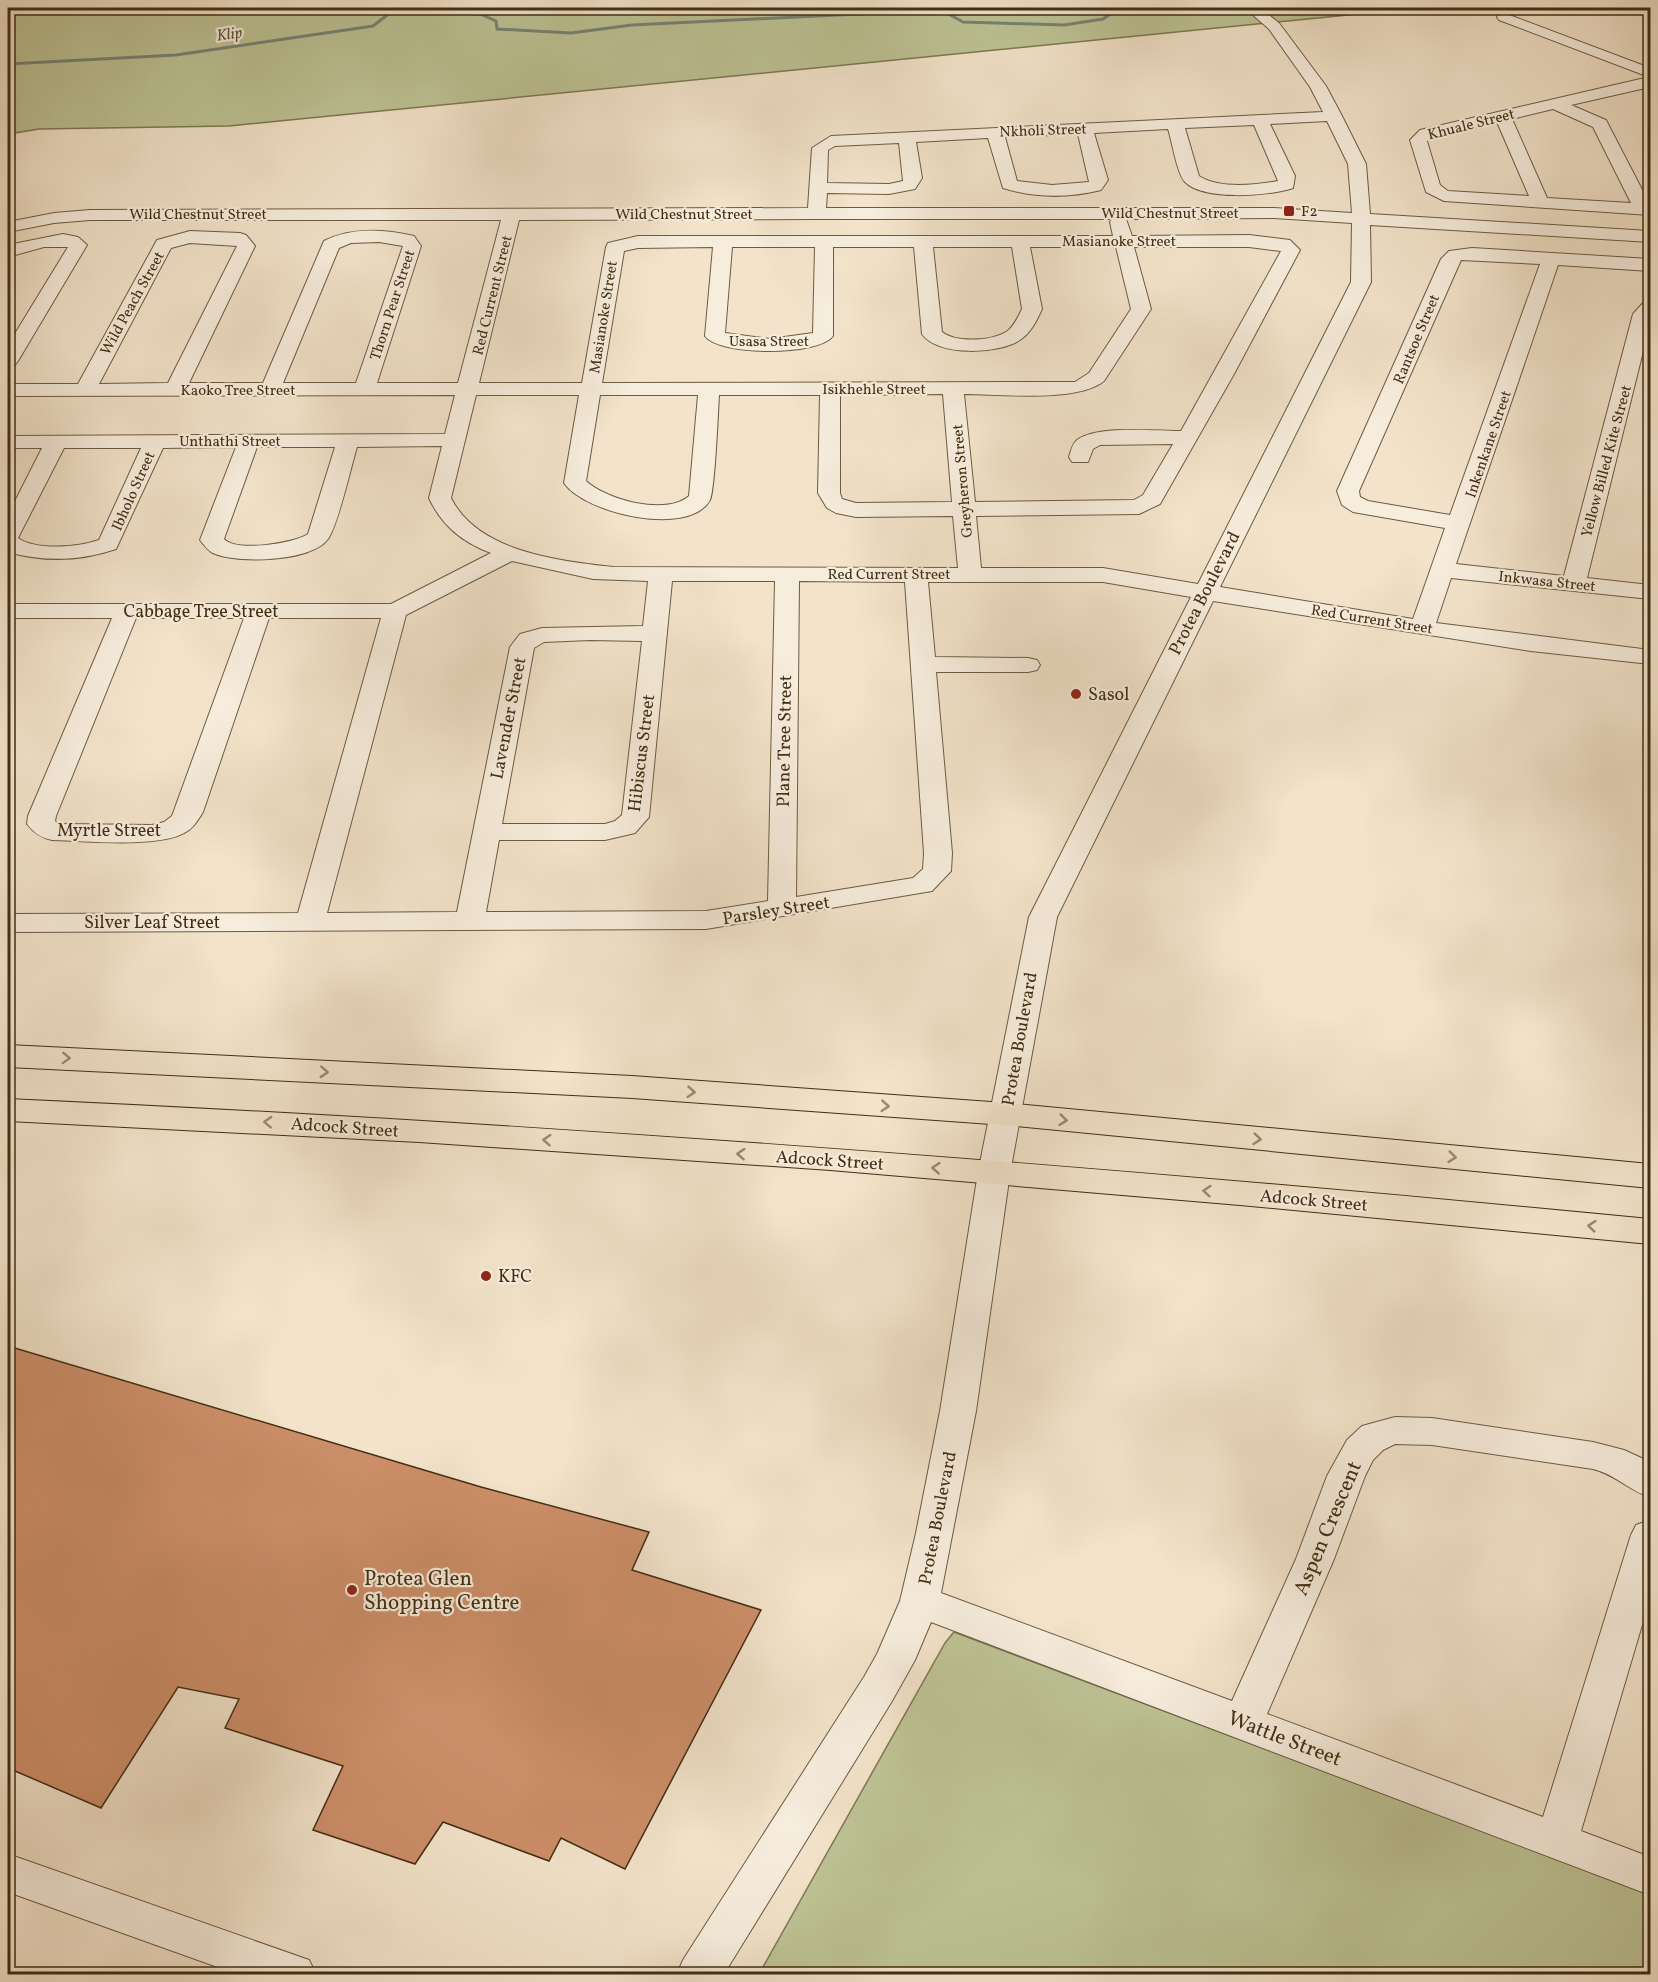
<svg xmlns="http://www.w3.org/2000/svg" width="1658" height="1982" viewBox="0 0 1658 1982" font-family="Vollkorn,serif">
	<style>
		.green { fill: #bdc395; stroke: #7f7854; stroke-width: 1.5 }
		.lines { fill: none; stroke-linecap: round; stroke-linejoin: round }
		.stream { stroke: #778475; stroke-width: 3 }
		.building { fill: #cc8e69; stroke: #412e13; stroke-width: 1.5 }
		.minor-casing { stroke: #6d5b41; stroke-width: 2 }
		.major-casing { stroke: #412e13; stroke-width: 2 }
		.minor { fill: #f7eddd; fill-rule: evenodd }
		.major { fill: #f2e3ca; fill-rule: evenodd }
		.oneway { stroke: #9a886e }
		.poi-dot { fill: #8f2418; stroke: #f7eddd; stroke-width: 2 }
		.labels { text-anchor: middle; stroke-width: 4.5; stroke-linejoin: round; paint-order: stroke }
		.far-street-label { font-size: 15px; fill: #412e13; stroke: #f7eddd }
		.far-poi-label { font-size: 15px; fill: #412e13; stroke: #f7eddd; text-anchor: start }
		.far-water-label { font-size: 16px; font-style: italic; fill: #58523c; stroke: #f7eddd }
		.street-label { font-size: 18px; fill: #412e13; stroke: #f7eddd }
		.poi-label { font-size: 18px; fill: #412e13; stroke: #f7eddd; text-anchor: start }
		.near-street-label { font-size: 21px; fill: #412e13; stroke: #f7eddd }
		.near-poi-label { font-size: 21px; fill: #412e13; stroke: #f7eddd; text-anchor: start }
	</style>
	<rect width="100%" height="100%" fill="#f2e3ca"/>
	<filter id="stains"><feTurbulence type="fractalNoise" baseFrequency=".00333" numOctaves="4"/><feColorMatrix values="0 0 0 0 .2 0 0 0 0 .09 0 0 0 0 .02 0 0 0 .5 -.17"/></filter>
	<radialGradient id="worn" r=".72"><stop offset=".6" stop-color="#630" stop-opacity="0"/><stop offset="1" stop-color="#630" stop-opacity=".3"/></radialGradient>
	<path class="green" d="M8,8H1419L229,126L39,129L8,134Z
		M954,1632L1650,1894V1974H759L945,1643Z"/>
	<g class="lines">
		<path class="stream" d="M1182,8H1206
			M8,64L176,55L373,26L391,12H459L480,14L496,21L497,29L571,33L632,25L941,10L963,22L1064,25L1103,19L1115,11L1153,8"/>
	</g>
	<path class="building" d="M8,1346L481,1487L649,1532L632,1570L761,1610L625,1869L561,1838L549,1861L443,1822L415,1864L313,1830L343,1766L225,1728L239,1699L178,1687L101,1808L8,1768Z"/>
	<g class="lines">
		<defs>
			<path id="minor" d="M1245,8H1260L1279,23L1326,86L1342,116L1366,164L1370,214L1650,231V242L1370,225L1371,282L1220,587L1413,619L1445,528L1353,512L1342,505L1337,491L1441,259L1449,251L1472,248L1650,259V271L1558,265L1456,564L1564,576L1633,314L1643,303L1650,301V323L1587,578L1650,585V599L1451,578L1436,623L1650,650V664L1531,651L1213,601L1057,917L1010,1173L976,1411L941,1593L1232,1701L1296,1559L1327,1476L1347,1440L1362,1426L1395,1417L1432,1418L1593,1442L1624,1450L1650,1462V1497C1629,1491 1617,1475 1593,1469L1432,1445L1395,1444L1383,1450L1373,1460L1365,1476L1334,1559L1267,1714L1543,1817L1631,1535L1636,1525L1650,1520V1598L1581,1831L1650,1857V1895L931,1622L915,1660L892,1701L724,1974H677L683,1960L864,1677L877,1654L900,1601L916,1533L940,1411L978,1173L1029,917L1191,597L1103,582H928L935,657L1028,658L1037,660L1040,665L1037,670L1028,672H936L952,853L951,871L932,891L706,929L8,932V914L298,913L381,618H269L203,812C198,820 193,829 184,833C158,848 84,841 52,840C41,838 34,833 27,824L28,816L112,618H8V604H391L491,553C462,542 442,526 429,498L442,446L357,447C351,467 338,525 328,539C312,562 236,564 213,553C208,551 204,545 200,540L236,447L163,448L116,549C81,561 43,562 8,552V515L42,448H8V436L445,434L455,395L8,396V384H78L157,240L190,231L240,233L246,235L255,246L189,383H263L324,241C352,227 384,229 414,236L421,246L377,383H458L501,220H90L54,223L8,232V222L54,213L90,210L808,208L812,148L831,136L1323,112L1310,87L1269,29ZM1327,121L1348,164L1352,213L1274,208H826L827,193L889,194L915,189L922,178L916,142L988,138L1003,188C1035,198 1069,198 1101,190L1108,180L1094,133L1168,129C1172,141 1177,174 1185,182C1204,201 1270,196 1293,188L1295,176L1270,124ZM1254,125L1278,181C1255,185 1219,189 1199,176L1185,128ZM1078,134L1089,182L1052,185L1017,181L1005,137ZM899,143L903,181L889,184L827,183L828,150L835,146ZM1274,218L1352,223L1351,282L1198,584L1103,568H981L976,516L1139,514L1160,504L1234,374L1300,250L1290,240L1249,235L1132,236L1126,219ZM817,219H1112L1110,222L1113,236H638L608,243L606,247L582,383H479L519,220ZM379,242L403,246L356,383H283L339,248L351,243ZM190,243L237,246L168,383L99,384L171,248ZM713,247L705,336C719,356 819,356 833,336V247H914L922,334C938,357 999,354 1020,340C1031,333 1037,320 1042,309L1030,247H1116L1131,309L1089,373L1075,382L602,383L624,251L638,248ZM732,247H815L813,333L770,339L725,333ZM933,247H1012L1022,309C1018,317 1014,327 1006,332C991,341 956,343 942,332ZM1134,247H1249L1281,251L1181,431C1154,431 1098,425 1077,440C1072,444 1071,451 1069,457L1072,462H1088L1093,449L1100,445L1173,444L1143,495L1134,500L975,502L964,394C1000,394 1077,403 1104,381L1151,309ZM1461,260L1540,264L1450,515L1368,501L1360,497L1359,491ZM943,394L952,502L856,503L842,499L840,493V395ZM476,395H579L564,483C584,513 689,538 710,500C715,490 718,412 719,395H820L818,493L827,508L836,513L856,517L953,516L958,568L613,567C559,561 478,552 451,498ZM600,395H698L689,496C666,516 607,500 586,481ZM257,447H335L308,534C293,544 236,552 224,539ZM64,448H141L99,540C78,547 37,551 18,538ZM512,561L593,579L648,581L643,626L542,628L520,634L510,647L457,912L327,913L406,615ZM672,581H775L768,901L706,911L486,912L499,840H605L635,833L649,817ZM799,581L905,582L924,853L923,869L913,878L796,897ZM136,618H244L172,816L164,822L152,825L58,824L55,821L56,816ZM590,640L642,641L622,815L615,821L605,824H502L534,648L544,642Z
				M1504,13L1650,68V87L1571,105L1606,120L1650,205V215L1444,201L1426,192L1410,140L1420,130L1649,77L1499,20L1497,17L1499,14ZM1553,109L1593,127L1631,203L1547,198L1512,119ZM1497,122L1529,196L1448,191L1440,185L1427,141L1432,138Z
				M63,234L78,237L87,245L18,361L15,365L8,367V345L68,247H44L8,257V245Z
				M8,1854L309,1960L316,1974H237L8,1892Z"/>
			<path id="major" d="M8,1045L632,1076L1005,1103L1650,1164V1188L1005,1125L632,1098L8,1067Z
				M8,1099C557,1124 1103,1166 1650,1219V1244L1240,1205L830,1170L419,1142L8,1121Z"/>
		</defs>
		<use href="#minor" class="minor-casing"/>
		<use href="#major" class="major-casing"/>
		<use href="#minor" class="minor"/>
		<use href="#major" class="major"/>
	</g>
	<defs><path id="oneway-chevron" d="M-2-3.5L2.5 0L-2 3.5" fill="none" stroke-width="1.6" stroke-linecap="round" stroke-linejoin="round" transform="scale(1.5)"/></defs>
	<g class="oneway">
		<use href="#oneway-chevron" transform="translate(66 1058) rotate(2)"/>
		<use href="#oneway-chevron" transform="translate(324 1072) rotate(3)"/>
		<use href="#oneway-chevron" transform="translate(691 1092) rotate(4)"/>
		<use href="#oneway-chevron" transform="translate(885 1106) rotate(4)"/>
		<use href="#oneway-chevron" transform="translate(1063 1120) rotate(6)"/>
		<use href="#oneway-chevron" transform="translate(268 1122) rotate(-177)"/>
		<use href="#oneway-chevron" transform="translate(1257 1139) rotate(6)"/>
		<use href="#oneway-chevron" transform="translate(547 1140) rotate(-176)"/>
		<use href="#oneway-chevron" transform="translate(741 1154) rotate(-176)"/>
		<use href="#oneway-chevron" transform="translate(1452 1157) rotate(6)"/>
		<use href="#oneway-chevron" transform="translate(936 1168) rotate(-176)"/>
		<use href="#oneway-chevron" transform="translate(1207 1191) rotate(-175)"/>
		<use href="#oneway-chevron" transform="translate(1592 1226) rotate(-174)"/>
	</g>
	<g class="poi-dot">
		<rect x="1283" y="205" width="12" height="12" rx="3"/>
		<circle cx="1076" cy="694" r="6"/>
		<circle cx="486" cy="1276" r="6"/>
		<circle cx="352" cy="1590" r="6"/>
	</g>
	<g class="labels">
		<g class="far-street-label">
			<text transform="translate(1471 124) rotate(-14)" y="5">Khuale Street</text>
			<text transform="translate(1043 130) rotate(-2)" y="5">Nkholi Street</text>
			<text x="1170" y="218">Wild Chestnut Street</text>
			<text x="198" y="219">Wild Chestnut Street</text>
			<text x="684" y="219">Wild Chestnut Street</text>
			<text x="1119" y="246">Masianoke Street</text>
			<text transform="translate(492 295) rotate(-76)" y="5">Red Current Street</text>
			<text transform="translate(132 303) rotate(-61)" y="5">Wild Peach Street</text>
			<text transform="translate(392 305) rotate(-72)" y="5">Thorn Pear Street</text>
			<text transform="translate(603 317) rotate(-81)" y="5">Masianoke Street</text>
			<text transform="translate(1416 339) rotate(-67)" y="5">Rantsoe Street</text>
			<text x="769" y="346">Usasa Street</text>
			<text x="874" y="394">Isikhehle Street</text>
			<text x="238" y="395">Kaoko Tree Street</text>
			<text x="230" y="446">Unthathi Street</text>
			<text transform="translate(1488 444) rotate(-71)" y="5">Inkenkane Street</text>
			<text transform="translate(1606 461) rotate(-75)" y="5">Yellow Billed Kite Street</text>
			<text transform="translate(962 481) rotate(-95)" y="5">Greyheron Street</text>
			<text transform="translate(133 491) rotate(-66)" y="5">Ibholo Street</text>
			<text x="889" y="579">Red Current Street</text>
			<text transform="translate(1547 581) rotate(6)" y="5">Inkwasa Street</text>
			<text transform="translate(1372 619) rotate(9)" y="5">Red Current Street</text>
		</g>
		<g class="far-poi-label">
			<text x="1301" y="216">F2</text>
		</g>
		<g class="far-water-label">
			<text transform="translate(229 33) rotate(-8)" y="6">Klip</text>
		</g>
		<g class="street-label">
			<text transform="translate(1204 593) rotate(-63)" y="6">Protea Boulevard</text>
			<text x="201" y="617">Cabbage Tree Street</text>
			<text transform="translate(508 718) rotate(-79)" y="6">Lavender Street</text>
			<text transform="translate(784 741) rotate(-89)" y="6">Plane Tree Street</text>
			<text transform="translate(641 753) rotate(-83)" y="6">Hibiscus Street</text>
			<text x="109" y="836">Myrtle Street</text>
			<text transform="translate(776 910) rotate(-9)" y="6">Parsley Street</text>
			<text x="152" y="928">Silver Leaf Street</text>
			<text transform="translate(1019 1039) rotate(-80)" y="6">Protea Boulevard</text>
			<text transform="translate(345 1127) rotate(4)" y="6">Adcock Street</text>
			<text transform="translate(830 1160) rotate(4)" y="6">Adcock Street</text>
			<text transform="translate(1314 1200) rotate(5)" y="6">Adcock Street</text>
			<text transform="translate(937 1518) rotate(-79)" y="6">Protea Boulevard</text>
		</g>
		<g class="poi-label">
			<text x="1088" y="700">Sasol</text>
			<text x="498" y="1282">KFC</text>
		</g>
		<g class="near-street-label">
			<text transform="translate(1327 1528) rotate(-67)" y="7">Aspen Crescent</text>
			<text transform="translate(1285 1738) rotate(21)" y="7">Wattle Street</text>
		</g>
		<g class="near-poi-label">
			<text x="364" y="1585">Protea Glen<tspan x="364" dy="24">Shopping Centre</tspan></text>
		</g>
	</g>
	<rect width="1658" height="1982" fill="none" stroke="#f2e3ca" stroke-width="30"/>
	<rect x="9" y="9" width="1640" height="1964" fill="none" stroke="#412e13" stroke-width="3"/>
	<rect x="15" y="15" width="1628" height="1952" fill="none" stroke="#412e13" stroke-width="1.5"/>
	<rect width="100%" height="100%" filter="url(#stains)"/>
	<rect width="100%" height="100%" fill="url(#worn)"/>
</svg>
